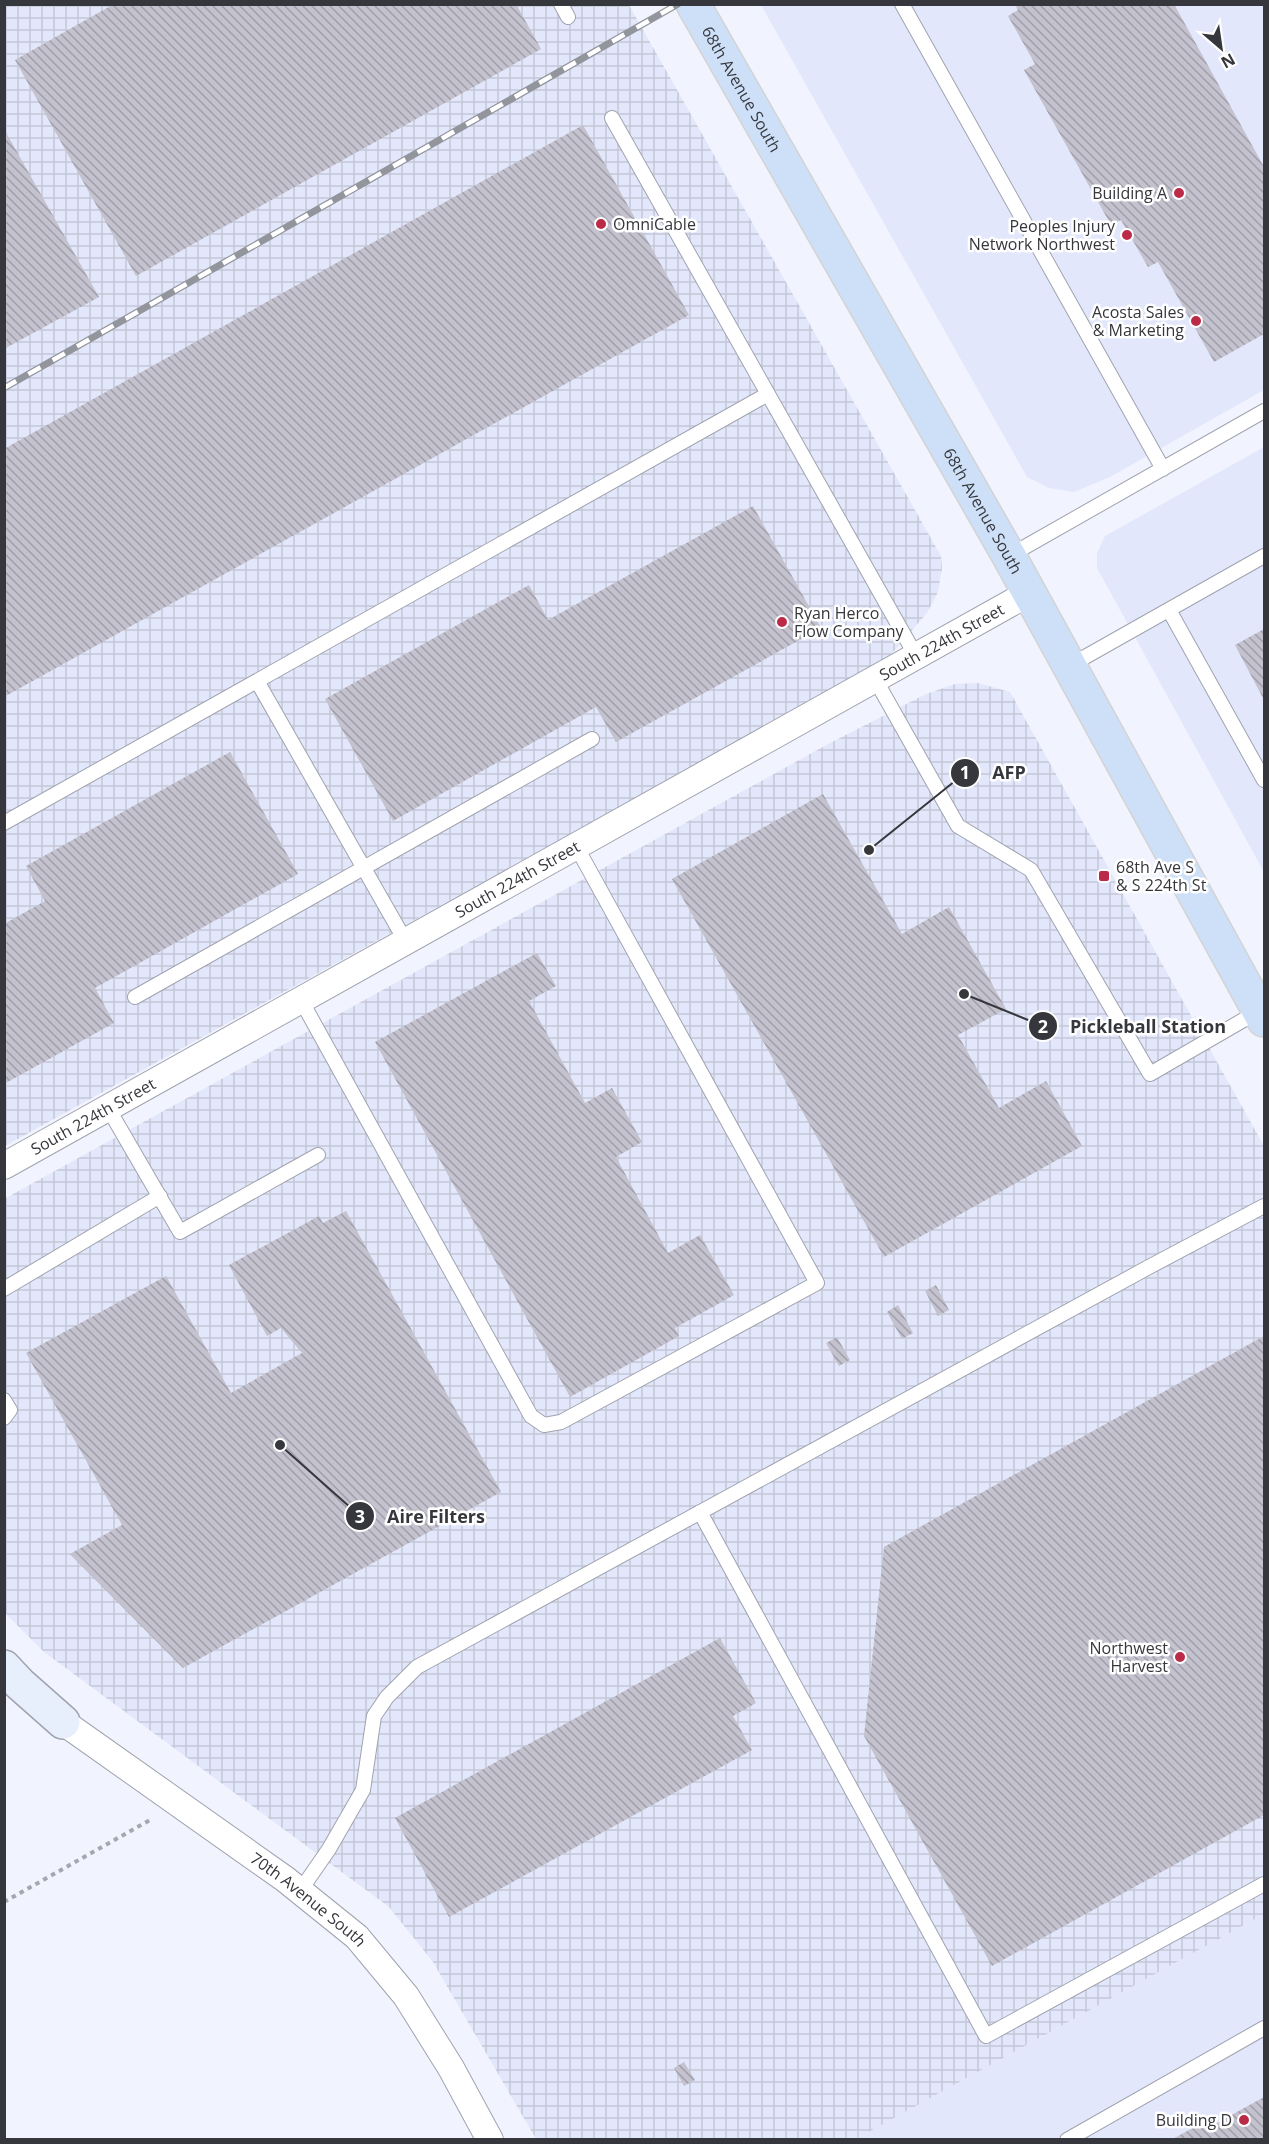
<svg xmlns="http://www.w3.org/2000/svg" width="1269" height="2144" viewBox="0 0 1269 2144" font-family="'Open Sans',sans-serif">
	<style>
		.built { fill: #e3e7fb }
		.industrial { fill: url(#industrial-grid) }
		.building { fill: url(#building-back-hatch) }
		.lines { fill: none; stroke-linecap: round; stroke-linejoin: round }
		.lane-casing { stroke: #a0a3af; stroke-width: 16 }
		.street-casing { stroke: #a0a3af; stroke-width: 28 }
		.secondary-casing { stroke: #a0a3af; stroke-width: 36 }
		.primary-casing { stroke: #d3d3d4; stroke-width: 36 }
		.path { stroke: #a5a7af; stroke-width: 4; stroke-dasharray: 4.5 4.5; stroke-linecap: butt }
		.lane { stroke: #fff; stroke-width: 14 }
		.street { stroke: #fff; stroke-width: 26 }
		.secondary { stroke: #e7effc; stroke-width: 33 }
		.primary { stroke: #cee0f8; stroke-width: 33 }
		.rail-casing { stroke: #93959d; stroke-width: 7 }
		.rail { stroke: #fff; stroke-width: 4.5; stroke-dasharray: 14; stroke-linecap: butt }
		.poi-dot { fill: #bb2a48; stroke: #fff; stroke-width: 2 }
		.labels { text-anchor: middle; stroke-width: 5; stroke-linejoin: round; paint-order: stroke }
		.street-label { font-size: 16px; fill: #36373c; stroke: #fff }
		.poi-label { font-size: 16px; fill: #36373c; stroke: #fff; text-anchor: end }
		.leader { fill: none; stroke: #36373c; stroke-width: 2 }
		.callout-dot { fill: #36373c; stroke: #fff; stroke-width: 2 }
		.mark-label { font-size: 18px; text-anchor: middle; font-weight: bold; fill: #fff }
		.callout-label { font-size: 18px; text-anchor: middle; font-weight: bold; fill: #36373c; stroke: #fff; stroke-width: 5; stroke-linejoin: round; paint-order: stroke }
	</style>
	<defs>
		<pattern id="industrial-grid" width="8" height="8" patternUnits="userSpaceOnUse" patternTransform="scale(1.5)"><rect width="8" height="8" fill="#e3e7fb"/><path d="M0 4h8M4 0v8" fill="none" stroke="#c3c7d8"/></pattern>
		<pattern id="building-back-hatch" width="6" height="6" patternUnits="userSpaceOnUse" patternTransform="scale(1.5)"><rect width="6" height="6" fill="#c4c2ce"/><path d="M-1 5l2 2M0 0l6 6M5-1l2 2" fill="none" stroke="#a09ea8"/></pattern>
	</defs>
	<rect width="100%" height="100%" fill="#f1f4fe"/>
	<path class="built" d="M761,5H1264V390L1110,477L1074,492L1049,488L1027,477Z
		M1264,447V872L1097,568V553L1105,536Z
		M1264,1914V2139H856Z"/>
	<path class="industrial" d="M5,5H629L941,556L942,568L938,592L927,613L887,659L5,1146Z
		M978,683L1010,692L1264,1146V1914L856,2139H536L433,1962L389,1907L44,1652L5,1613L4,1199L830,743L926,694L955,684Z"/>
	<path class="building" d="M114,4H516L541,49L136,276L15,60Z
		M1015,4H1174L1264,167V334L1214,362L1158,262L1148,267L1121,220L1111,225L1024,70L1035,64L1008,16L1018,10Z
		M583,125L689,315L4,697V449Z
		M4,129L99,297L4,349Z
		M753,506L821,628L616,742L596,707L393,821L325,699L529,585L548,620Z
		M1264,629V700L1235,645Z
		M230,752L298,874L95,988L114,1023L4,1084V924L45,901L26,866Z
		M823,794L902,934L949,907L1006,1009L958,1035L999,1108L1046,1081L1082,1146L884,1257L672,879Z
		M537,953L556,986L529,1001L585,1103L612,1088L642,1142L616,1157L668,1253L700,1235L734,1295L675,1328L679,1336L570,1397L375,1042Z
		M346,1211L501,1492L183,1668L70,1554L122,1525L26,1353L166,1276L231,1393L302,1353L281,1328L267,1336L229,1265L319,1216L323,1223Z
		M936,1285L949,1310L938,1316L925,1291Z
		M898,1305L913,1333L902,1339L887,1312Z
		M1264,1336V1815L992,1966L864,1736L884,1547Z
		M837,1337L850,1360L839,1366L826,1343Z
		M720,1638L756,1703L733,1716L752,1750L449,1917L395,1818Z
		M684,2062L695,2080L684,2086L674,2068Z
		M1264,2097V2140H1171L1214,2116L1217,2123Z"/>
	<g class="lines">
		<defs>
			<path id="lane" d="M561,4L568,17
				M902,4L1163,469
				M612,118L916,656
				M1009,556L1264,411
				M1169,610L1264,780
				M1069,666L1264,556
				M875,679L958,826L1031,870L1150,1074L1259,1011
				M257,681L406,942
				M4,823L768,394
				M135,997L592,739
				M301,1000L531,1416L544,1425L561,1422L817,1283L576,846
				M108,1108L180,1232L318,1155
				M4,1289L160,1196
				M4,1400L10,1410L4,1418
				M700,1512L986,2036L1264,1884
				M300,1891L329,1849L363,1790L374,1716L387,1697L417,1667L1147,1268L1264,1206
				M1067,2140L1264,2028"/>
			<g id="street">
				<path id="s1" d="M4,1166L1029,593"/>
				<path id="s2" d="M63,1722L285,1879L357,1937L406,1996L451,2068L490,2140"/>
			</g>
			<path id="secondary" d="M4,1667L20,1684L63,1722"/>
			<g id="primary">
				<path id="s3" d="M693,4L1009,556L1264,1020"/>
			</g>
		</defs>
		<use href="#lane" class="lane-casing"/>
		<use href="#street" class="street-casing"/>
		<use href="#secondary" class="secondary-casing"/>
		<use href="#primary" class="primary-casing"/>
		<path class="path" d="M4,1902L150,1820"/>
		<use href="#lane" class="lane"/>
		<use href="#street" class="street"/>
		<use href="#secondary" class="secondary"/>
		<use href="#primary" class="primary"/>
		<defs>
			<path id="rail" d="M4,388L678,4"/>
		</defs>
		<use href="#rail" class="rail-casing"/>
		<use href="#rail" class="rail"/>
	</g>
	<g class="poi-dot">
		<circle cx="1179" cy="193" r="6"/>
		<circle cx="601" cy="224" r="6"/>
		<circle cx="1127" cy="235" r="6"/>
		<circle cx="1196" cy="321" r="6"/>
		<circle cx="782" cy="622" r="6"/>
		<rect x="1098" y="870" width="12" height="12" rx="3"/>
		<circle cx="1180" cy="1657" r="6"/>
		<circle cx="1244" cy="2120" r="6"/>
	</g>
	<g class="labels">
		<g class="street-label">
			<text dy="6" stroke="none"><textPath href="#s3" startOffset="98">68th Avenue South</textPath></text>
			<text dy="6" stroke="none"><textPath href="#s3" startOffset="584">68th Avenue South</textPath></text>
			<text dy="6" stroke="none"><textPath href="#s1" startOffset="1074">South 224th Street</textPath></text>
			<text dy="6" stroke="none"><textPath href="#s1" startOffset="588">South 224th Street</textPath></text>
			<text dy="6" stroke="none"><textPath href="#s1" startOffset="102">South 224th Street</textPath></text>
			<text dy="6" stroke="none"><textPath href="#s2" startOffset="303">70th Avenue South</textPath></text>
		</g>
		<g class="poi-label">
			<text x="1167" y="199">Building A</text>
			<text x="613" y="230" text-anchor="start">OmniCable</text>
			<text x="1115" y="232">Peoples Injury<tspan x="1115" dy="18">Network Northwest</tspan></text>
			<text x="1184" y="318">Acosta Sales<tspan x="1184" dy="18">&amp; Marketing</tspan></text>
			<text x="794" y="619" text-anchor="start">Ryan Herco<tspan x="794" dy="18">Flow Company</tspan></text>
			<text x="1116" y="873" text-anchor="start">68th Ave S<tspan x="1116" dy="18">&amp; S 224th St</tspan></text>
			<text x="1168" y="1654">Northwest<tspan x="1168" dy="18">Harvest</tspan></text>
			<text x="1232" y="2126">Building D</text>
		</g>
	</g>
	<path class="leader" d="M869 850L965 773M964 994L1043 1026M280 1445L360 1516"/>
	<g class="callout-dot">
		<circle cx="869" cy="850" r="6"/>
		<circle cx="964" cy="994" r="6"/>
		<circle cx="280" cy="1445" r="6"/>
		<circle cx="965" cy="773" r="15"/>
		<circle cx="1043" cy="1026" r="15"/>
		<circle cx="360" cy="1516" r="15"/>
	</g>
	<g class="mark-label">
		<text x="965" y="779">1</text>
		<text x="1043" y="1033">2</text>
		<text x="360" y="1523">3</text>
	</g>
	<g class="callout-label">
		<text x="1009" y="779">AFP</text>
		<text x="1148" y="1033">Pickleball Station</text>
		<text x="436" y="1523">Aire Filters</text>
	</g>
	<rect width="1269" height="2144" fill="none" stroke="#36373c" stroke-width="12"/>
	<g transform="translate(1221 48) rotate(151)" stroke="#ffffff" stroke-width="4.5" paint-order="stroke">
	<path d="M0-4.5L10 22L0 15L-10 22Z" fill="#36373c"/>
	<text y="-9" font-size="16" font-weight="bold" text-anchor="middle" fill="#36373c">N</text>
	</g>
</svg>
